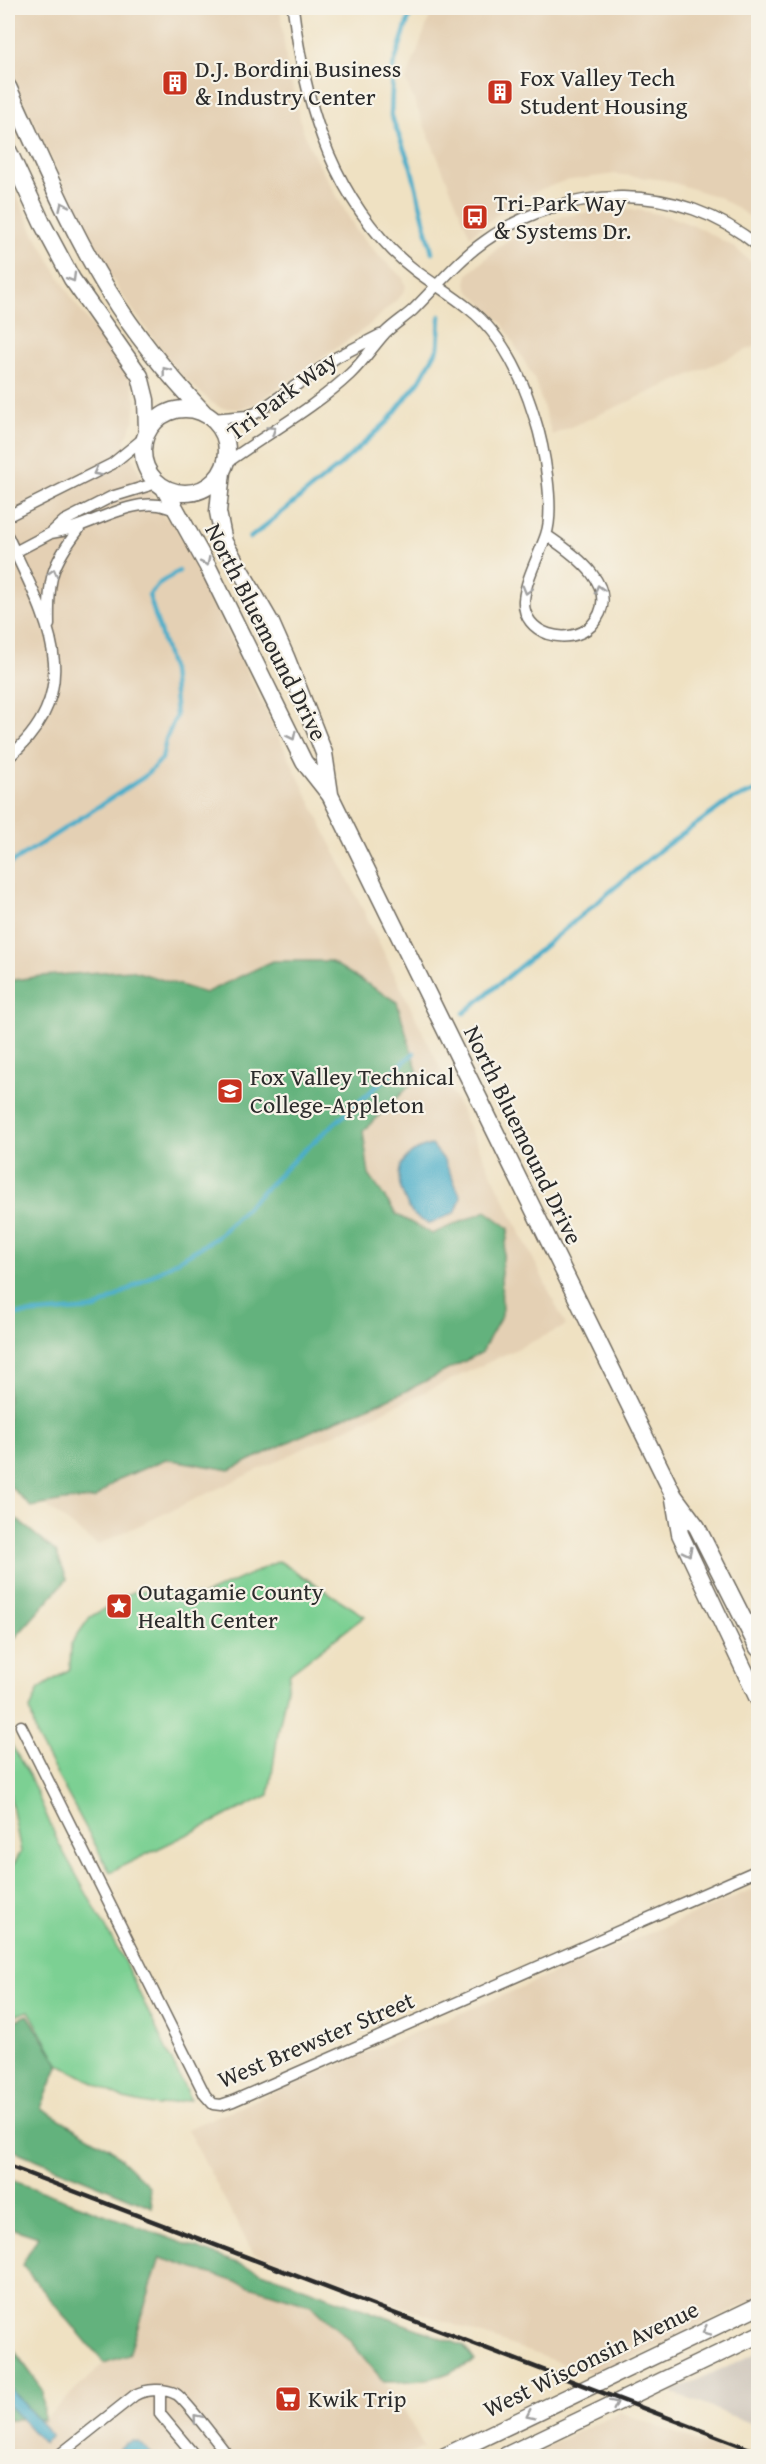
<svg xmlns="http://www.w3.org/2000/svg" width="766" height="2464" viewBox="0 0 766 2464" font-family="'Gentium Book Plus',serif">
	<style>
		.built { fill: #e4d0b4 }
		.industrial { fill: #cbc2b8 }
		.green { fill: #7bd093; stroke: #537e5f; stroke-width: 1.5 }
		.forest { fill: #64b27d; stroke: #486e54; stroke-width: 1.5 }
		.water { fill: #4aadc9; stroke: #3a6c7a; stroke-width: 1.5 }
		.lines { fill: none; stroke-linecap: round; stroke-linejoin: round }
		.stream { stroke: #4aadc9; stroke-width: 4.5 }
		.street-casing { stroke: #706b60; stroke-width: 13 }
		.secondary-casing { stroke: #706b60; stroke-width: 19 }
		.street { stroke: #fff; stroke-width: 10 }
		.secondary { stroke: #fff; stroke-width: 16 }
		.rail { stroke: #2b2b2b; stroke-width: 4.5 }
		.oneway { stroke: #a0a0a0 }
		.labels { text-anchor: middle; stroke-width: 4.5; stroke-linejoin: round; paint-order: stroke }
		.poi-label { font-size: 24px; fill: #2b2b2b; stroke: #f7f3e8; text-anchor: start }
		.street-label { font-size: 24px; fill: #2b2b2b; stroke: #f7f3e8 }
	</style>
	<rect width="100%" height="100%" fill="#f7f3e8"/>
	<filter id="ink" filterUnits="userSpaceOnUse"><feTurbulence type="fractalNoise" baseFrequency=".0167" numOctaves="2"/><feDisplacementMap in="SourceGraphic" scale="12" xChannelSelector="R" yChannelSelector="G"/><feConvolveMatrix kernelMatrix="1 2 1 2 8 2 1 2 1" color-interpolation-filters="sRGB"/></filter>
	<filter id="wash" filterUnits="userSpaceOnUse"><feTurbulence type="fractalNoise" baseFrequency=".008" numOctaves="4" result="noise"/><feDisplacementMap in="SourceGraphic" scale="24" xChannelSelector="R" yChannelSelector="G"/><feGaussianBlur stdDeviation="1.35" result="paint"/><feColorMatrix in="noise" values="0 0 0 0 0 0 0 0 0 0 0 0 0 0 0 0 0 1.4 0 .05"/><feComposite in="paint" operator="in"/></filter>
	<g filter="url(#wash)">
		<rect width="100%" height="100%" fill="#efe1c2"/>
		<path class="built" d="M8,8H280L286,60L302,128L314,156L356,230L379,256L403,278L406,287L402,295L367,327L257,403L239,409L221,408L211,402L177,371L150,334L121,294L92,244L8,68Z
			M433,8H758V222L721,198L665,180L615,174L564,181L519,198L470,236L406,81Z
			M8,175L33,231L74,302L130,376L136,401L134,421L124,442L163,516L175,524L566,1326L97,1545L8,1476Z
			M606,210H638L668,216L700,228L734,247L758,268V345L552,435L535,380L502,323L468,290L466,283L468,274L506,241L529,229L564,216Z
			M758,1887V2298L595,2375L253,2253L187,2129Z
			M160,2258L311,2305L350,2341L384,2382L401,2404L424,2447L404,2456H8V2420H44L104,2363L129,2355Z
			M620,2412L735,2456H525Z"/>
		<path class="industrial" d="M758,2352V2426L671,2392Z"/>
		<path class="green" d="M279,1561L365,1616L290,1673L278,1733L269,1795L110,1872L37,1738L30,1709L39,1689L70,1669L71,1644L90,1617L132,1592L152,1590L202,1596Z
			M8,1739L30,1777L58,1842L123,1959L190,2099L157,2106L124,2099L59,2064L29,2011L8,2018V1874L21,1852L8,1785Z"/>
		<path class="forest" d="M273,961H330L397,1002L419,1077L363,1131L369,1175L397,1215L432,1234L486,1211L509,1228L501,1269L502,1315L481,1353L400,1394L322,1426L230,1470L166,1459L117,1480L94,1499L64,1501L31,1507L8,1484V981L42,976L131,970L205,993Z
			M8,1512L56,1552L67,1579L8,1646Z
			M28,2015L59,2064L41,2108L111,2149L149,2186L152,2207L8,2148V2023Z
			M8,2179L464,2346L475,2361C441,2379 421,2382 384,2382L350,2341L311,2305L160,2258L129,2355L104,2363L22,2265L38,2237L8,2227Z
			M8,2342L43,2390L44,2420H8Z"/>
		<path class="water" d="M432,1145L444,1160L461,1197L456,1212L430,1224C425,1222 418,1219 414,1215C408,1210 406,1202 403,1195C392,1167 405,1151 432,1145Z
			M8,2386L52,2435L43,2443L8,2405Z
			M133,2441L139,2442L154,2456H118C118,2448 124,2443 133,2441Z"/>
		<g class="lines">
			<path class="stream" d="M412,8L393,67L391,115L411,167L432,252
				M250,538L339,466L387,422L420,380L438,348L440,316
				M8,865L144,777L162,759L166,739L176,716L172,671L149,595L160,583L179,571
				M464,1013L660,850L729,801L758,790
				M8,1315L95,1309L216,1238L298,1156L414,1053"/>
		</g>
	</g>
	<g filter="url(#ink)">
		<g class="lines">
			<defs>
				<path id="street" d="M293,8C304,97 327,183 392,250C415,274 443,288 468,308C502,334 523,379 535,419C544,446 555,509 546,535C539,556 526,578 524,600C522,635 569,647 591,626C626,589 573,553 546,535
					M212,419L247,416L256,413L337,357L380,335
					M225,464C266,434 313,409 350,374C363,362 373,346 385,333C394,324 404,318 413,310C437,286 458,260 485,241C567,182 680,181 758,246
					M8,516L112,464L144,438
					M51,533C87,529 124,500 159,505C165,506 171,509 177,510
					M8,537C44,616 91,687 8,758
					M15,552L51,533L64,521L111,497L157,483
					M49,625C48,579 51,565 79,529
					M21,1726L205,2095L213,2104L221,2105L233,2101L758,1870
					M160,2392V2414L195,2456
					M58,2456L135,2395C146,2389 165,2388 176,2394C183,2397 222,2448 228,2456"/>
				<path id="secondary" d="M8,87C40,156 69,227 109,292C136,336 170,377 205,414
					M8,150L42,223L72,279L140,376L146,400L147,430
					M143 451a42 42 0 1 1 84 0a42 42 0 1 1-84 0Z
					M222,472L218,512L224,542L271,623L286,657L324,753L330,794
					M164,488L208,567L304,762L330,795L674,1496L697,1527L758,1648
					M674,1499L680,1534L758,1699
					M445,2456L758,2306
					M505,2456L758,2335"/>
			</defs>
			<use href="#street" class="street-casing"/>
			<use href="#secondary" class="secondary-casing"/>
			<use href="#street" class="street"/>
			<use href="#secondary" class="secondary"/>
			<path class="rail" d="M8,2166L758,2452"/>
		</g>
		<defs><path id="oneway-chevron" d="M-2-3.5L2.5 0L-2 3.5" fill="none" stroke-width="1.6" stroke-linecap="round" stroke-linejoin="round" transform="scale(1.5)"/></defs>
		<g class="oneway">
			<use href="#oneway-chevron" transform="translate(63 206) rotate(-115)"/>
			<use href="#oneway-chevron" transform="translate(72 278) rotate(59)"/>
			<use href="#oneway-chevron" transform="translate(166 371) rotate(-128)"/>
			<use href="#oneway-chevron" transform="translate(272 430) rotate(-34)"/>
			<use href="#oneway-chevron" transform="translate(97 472) rotate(152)"/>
			<use href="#oneway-chevron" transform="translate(206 562) rotate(63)"/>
			<use href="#oneway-chevron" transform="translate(53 573) rotate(-75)"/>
			<use href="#oneway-chevron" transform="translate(599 589) rotate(-106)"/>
			<use href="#oneway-chevron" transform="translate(527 590) rotate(106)"/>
			<use href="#oneway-chevron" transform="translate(292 736) rotate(64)"/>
			<use href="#oneway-chevron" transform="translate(688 1552) rotate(64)"/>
			<use href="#oneway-chevron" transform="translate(706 2331) rotate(155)"/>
			<use href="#oneway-chevron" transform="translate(614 2404) rotate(-26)"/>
			<use href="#oneway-chevron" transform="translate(530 2415) rotate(154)"/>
			<use href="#oneway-chevron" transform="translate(197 2418) rotate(-130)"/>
		</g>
	</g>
	<defs>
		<symbol id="building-square" viewBox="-11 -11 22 22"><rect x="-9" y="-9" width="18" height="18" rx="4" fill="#c8321e" stroke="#f7f3e8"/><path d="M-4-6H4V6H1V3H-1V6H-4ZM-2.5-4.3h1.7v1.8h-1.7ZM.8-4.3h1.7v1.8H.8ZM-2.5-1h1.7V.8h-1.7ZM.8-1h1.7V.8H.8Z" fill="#fff"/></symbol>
		<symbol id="bus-square" viewBox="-11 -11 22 22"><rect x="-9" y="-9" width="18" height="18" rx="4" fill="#c8321e" stroke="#f7f3e8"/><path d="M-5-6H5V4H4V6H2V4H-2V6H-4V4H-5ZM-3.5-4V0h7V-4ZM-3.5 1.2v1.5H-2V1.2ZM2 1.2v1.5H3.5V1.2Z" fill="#fff"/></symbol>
		<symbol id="university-square" viewBox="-11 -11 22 22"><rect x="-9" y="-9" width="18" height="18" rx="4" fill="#c8321e" stroke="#f7f3e8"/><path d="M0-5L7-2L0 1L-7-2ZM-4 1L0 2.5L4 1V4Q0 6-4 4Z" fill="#fff"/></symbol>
		<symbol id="sight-square" viewBox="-11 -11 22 22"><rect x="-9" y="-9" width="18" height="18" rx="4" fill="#c8321e" stroke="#f7f3e8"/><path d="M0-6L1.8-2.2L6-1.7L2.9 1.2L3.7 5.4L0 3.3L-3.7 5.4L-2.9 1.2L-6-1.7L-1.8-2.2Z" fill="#fff"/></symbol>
		<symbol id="supermarket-square" viewBox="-11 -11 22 22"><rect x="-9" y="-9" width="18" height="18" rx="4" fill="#c8321e" stroke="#f7f3e8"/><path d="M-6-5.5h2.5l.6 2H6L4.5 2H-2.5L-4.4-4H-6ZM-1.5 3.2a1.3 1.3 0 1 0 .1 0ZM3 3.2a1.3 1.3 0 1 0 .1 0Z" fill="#fff"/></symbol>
	</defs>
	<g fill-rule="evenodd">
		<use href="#building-square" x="160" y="68" width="30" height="30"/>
		<use href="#building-square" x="485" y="77" width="30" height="30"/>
		<use href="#bus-square" x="460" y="202" width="30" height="30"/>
		<use href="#university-square" x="215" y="1076" width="30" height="30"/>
		<use href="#sight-square" x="104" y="1591" width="30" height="30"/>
		<use href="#supermarket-square" x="273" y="2384" width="30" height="30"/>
	</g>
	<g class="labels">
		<g class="poi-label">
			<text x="195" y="77">D.J. Bordini Business<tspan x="195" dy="28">&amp; Industry Center</tspan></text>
			<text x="520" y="86">Fox Valley Tech<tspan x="520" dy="28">Student Housing</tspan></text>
			<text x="494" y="211">Tri-Park Way<tspan x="494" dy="28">&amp; Systems Dr.</tspan></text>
			<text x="250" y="1085">Fox Valley Technical<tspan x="250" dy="28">College-Appleton</tspan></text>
			<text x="138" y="1600">Outagamie County<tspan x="138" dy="28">Health Center</tspan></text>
			<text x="308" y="2407">Kwik Trip</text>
		</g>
		<g class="street-label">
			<text transform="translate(282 396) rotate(-37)" y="8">Tri Park Way</text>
			<text transform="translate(266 632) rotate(63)" y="8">North Bluemound Drive</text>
			<text transform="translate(523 1135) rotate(64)" y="8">North Bluemound Drive</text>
			<text transform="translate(316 2040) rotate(-23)" y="8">West Brewster Street</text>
			<text transform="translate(591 2359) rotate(-26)" y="8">West Wisconsin Avenue</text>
		</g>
	</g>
	<rect width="766" height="2464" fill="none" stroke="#f7f3e8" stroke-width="30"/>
</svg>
